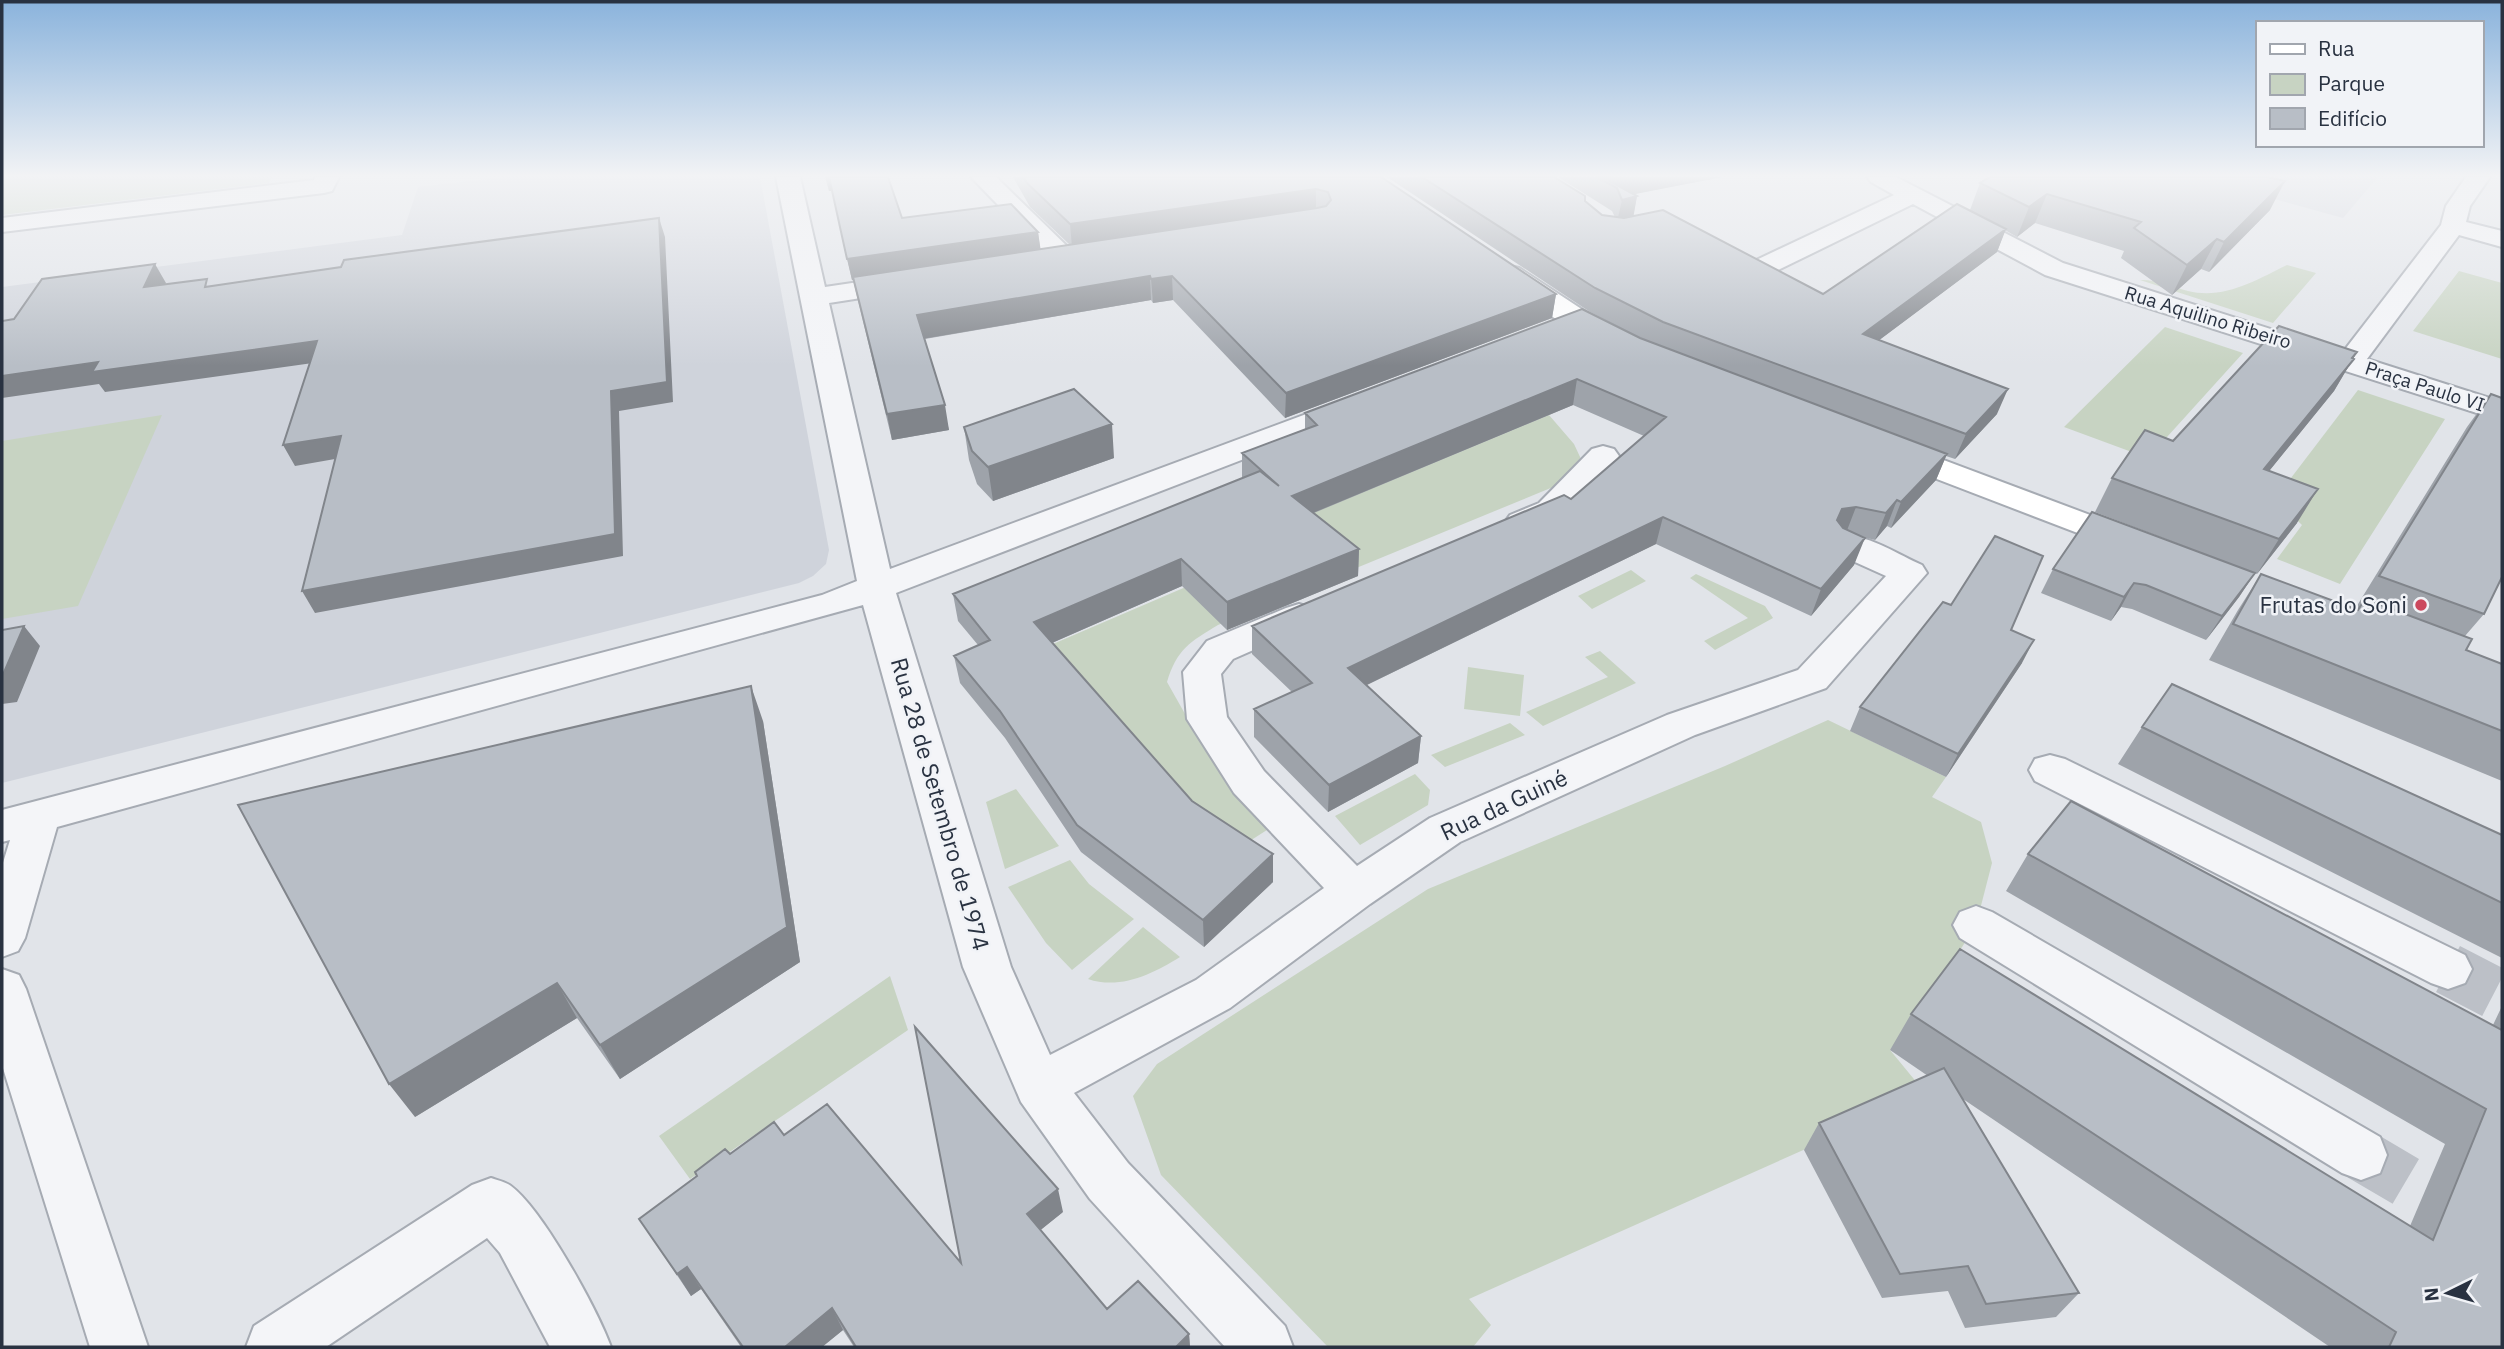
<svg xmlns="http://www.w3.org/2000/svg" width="2504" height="1349" viewBox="0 0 2504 1349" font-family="'IBM Plex Sans',sans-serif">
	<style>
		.built { fill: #cfd3db }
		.green { fill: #c7d3c2 }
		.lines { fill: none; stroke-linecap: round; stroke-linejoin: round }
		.street-tunnel { stroke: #bcc0c7; stroke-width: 52; stroke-dasharray: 52 26; stroke-linecap: butt }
		.street-casing { stroke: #a6abb3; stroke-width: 4 }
		.secondary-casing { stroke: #a6abb3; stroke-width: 4 }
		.street { fill: #f4f5f8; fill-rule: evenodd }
		.secondary { fill: #fff; fill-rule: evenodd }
		.wall { fill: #9ea3aa }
		.shaded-wall { fill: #81858b }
		.building { fill: #b8bec6; stroke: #81858b; stroke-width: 2 }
		.poi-dot { fill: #cc485d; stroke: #f1f3f7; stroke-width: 2.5 }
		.labels { text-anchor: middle; stroke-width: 5; stroke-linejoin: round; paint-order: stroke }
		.far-street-label { font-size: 19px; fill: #293241; stroke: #f1f3f7 }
		.poi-label { font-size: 23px; fill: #293241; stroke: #f1f3f7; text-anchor: end }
		.street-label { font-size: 23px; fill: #293241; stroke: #f1f3f7 }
	</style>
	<rect width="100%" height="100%" fill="#e1e4e9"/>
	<path class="built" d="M505,177H760L829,550L826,564L813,576L799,583L2,783V287L402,235L418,187Z
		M2151,177H2378L2343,218L2267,197Z"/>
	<path class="green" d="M2,177H272L269,183L2,215Z
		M2287,265L2316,273L2273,323L2140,280C2155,279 2173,287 2188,291C2224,300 2256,280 2287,265Z
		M2459,271L2502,283V359L2413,331Z
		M2165,327L2243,353L2148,458L2064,427Z
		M2358,390L2445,419L2340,584L2277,559L2302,525L2275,499Z
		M162,415L78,606L2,619V441Z
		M1549,415L1574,444L1581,459L1577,470L1558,485L1218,625C1190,642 1177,649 1167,682L1202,744L1234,778L1273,826L1242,846L1193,829L1039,650L1237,565L1291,522Z
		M1631,570L1646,581L1592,609L1578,596Z
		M1696,574L1765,606L1773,618L1715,650L1704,641L1748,618L1690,578Z
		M1600,651L1636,683L1543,726L1526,712L1608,677L1585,657Z
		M1468,667L1524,675L1520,716L1464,709Z
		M1828,720L1946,777L1932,797L1981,822L1992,863L1976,925L1938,985L1890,1050L1927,1095L1469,1299L1491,1325L1473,1347H1328L1161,1175L1133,1096L1157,1064L1428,889L1725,766Z
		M1510,723L1525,735L1445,767L1431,755Z
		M1415,774L1430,790L1428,805L1360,845L1335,816Z
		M1016,789L1059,846L1005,869L986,802Z
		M1070,860L1089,884L1134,919L1072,970L1046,943L1008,887Z
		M1143,927L1180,957C1153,974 1120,990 1088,979Z
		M890,976L908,1030L690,1179L659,1136Z"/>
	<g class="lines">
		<path class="street-tunnel" d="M2448,969L2502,997
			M2361,1155L2502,1238"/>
		<defs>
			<path id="street" d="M315,177H339L332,191L324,193L2,232V218L314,180Z
				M776,177H800L825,287L906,275L915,277L919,283L915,289L906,291L829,303L890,569L1344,400L1355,397L1366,400L1370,406L1366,412L896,593L1011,967L1050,1055L1196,980L1324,888L1234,793L1187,719L1183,672L1207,641L1286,608L1299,604L1312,608L1317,616L1312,624L1233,659L1221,674L1227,717L1264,771L1357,866L1430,818L1667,715L1798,670L1886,576L1835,553L1830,545L1835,537C1863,530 1896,554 1922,565L1927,573L1826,688L1695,735L1460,842L1370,904L1230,1008L1074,1093L1128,1163L1285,1326L1293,1347H1225L1090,1199L1021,1102L963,967L863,605L57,827L25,938L18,951L2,957V866L10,840L2,842V810L822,595L857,581Z
				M971,177H996L1074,253L1078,259L1074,265L1065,267L1056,265Z
				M1867,177H1896L2063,263L2343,352L2441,225L2446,206L2466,177H2490L2470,206L2466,222L2502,231V247L2459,235L2367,359L2502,402V421L2045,275L1913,204L1770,274L1761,276L1752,274L1748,268L1752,262L1894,195L1871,182Z
				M1603,446L1614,449L1619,456C1598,487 1551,539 1510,529L1505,522L1510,515L1539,503L1592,449Z
				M2050,755L2065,759L2465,955L2472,969L2465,983L2448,989L2431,983L2035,781L2029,770L2035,759Z
				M1976,906L1992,912L2380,1137L2387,1155L2380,1173L2361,1180L2342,1173L1960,938L1953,925L1960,912Z
				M2,969L19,975L26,989L148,1347H90L2,1065Z
				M491,1178C497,1180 506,1182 511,1186C543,1210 597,1309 611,1347H550L500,1253L487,1238L326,1347H246L254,1326L472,1185Z"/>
			<path id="secondary" d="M1510,266L1519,268L1589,314L1623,332L1627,338L1623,344C1592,352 1527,298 1501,280L1497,274L1501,268Z
				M1893,441L2146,536L2151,543L2146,550L2134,554L2122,550L1882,458L1877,451L1882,444Z"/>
		</defs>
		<use href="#street" class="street-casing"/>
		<use href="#secondary" class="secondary-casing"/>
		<use href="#street" class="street"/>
		<use href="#secondary" class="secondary"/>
	</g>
	<path class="wall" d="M825,177H888L902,218L1038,232L1040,249L1070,245L1030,207L1013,177H1381L1556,294L1552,318L1285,418L1173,300L1153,303L1151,300L925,339L949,430L892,440L853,280H852L832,191H829Z
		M1387,177H1554L1602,215L1615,217L1612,211L1558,177H1722L1633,194L1637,196L1633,216L1823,294L1970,210L1980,183L2270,210L2209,272L2201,269L2172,295L2121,258L2124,251L2035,223L2017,237L2005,230L1997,252L1879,340L1997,414L1955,459L1946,456L1936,480L1891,528L1887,526L1875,540L1863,537L1854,565L1811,616L1656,544L1367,685L1421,736L1418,763L1328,812L1254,737V709L1292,692L1252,654V626L1571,499L1644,436L1573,405L1314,513L1359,549L1358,576L1227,630L1182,586L1052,643L1192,801L1273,882L1204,947L1081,852L1005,738L960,683L954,656L978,645L958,621L953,594L1242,478V453L1305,429V413L1644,340L1590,312Z
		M2357,352L2334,391L2269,471L2297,523L2257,574L2095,512L2112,478L2173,441Z
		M2491,394L2484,614L2465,636L2466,650L2502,664V781L2209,660L2238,610L2261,574L2355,609L2467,427Z
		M964,427L1114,458L993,501L977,484L969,460Z
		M2053,569L2255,573L2239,597L2206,640L2132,609L2121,607L2111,621L2041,593Z
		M2011,630L2022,663L1946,777L1850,731L1860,707Z
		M763,721L800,962L620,1079L577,1018L415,1117Z
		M2142,727L2502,835V958L2118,764Z
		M2028,854L2493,1025L2502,1006V1347H2330L1963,1099L2079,1293L2056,1317L1965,1328L1948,1291L1882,1298L1804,1150L1819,1123L1928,1076L1890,1050L1911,1014L2410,1226L2445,1144L2006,891Z
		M784,1135L961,1263L1063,1212L1040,1230L1107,1309L1189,1334L1190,1347H854L843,1330L822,1347H741L701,1289L691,1296L639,1219L730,1154Z"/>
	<path class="shaded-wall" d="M826,177H829L832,191H829Z
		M1612,177H1722L1620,197L1617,188L1604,178Z
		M2285,181L2270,210L2209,272L2224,242Z
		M1316,189V211L1072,247L1070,224Z
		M2047,194L2035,223L2017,237L2029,207Z
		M1637,196L1633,219L1617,222L1622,200Z
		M659,218L665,237L673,402L619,411L623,556L315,613L302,591Z
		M2006,229L1997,252L1854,359L1863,334Z
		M1038,232L1041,252L852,280L847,259Z
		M2217,239L2201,269L2172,295L2187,265Z
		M155,264L166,283L156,306L144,287Z
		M1150,276L1151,300L922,339L917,315Z
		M1172,276L1173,300L1153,303L1151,279Z
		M1556,294L1552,318L1285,418L1286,393Z
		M317,341L327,361L105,392L99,384L2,398V376L98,362Z
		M2357,352L2334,391L2244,502L2264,469Z
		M1577,379L1573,405L1291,522L1292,496Z
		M2008,389L1997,414L1955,459L1966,434Z
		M945,405L949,430L892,440L887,414Z
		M1112,424L1114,458L993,501L988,467Z
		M341,436L352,456L295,466L283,445Z
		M1947,454L1936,480L1891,528L1901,502Z
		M2318,489L2297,523L2257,574L2279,539Z
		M1897,500L1887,526L1875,540L1886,513Z
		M1856,507L1846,533L1837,520L1842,509Z
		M1663,517L1656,544L1346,695L1348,668Z
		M1865,538L1854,565L1811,616L1821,589Z
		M1359,549L1358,576L1227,630V602Z
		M1181,559L1182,586L1038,649L1034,622Z
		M2255,573L2239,597L2206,640L2222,616Z
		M2134,583L2121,607L2111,621L2124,597Z
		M24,626L40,646L17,702L2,704V677Z
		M2034,640L2022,663L1946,777L1958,754Z
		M751,686L763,721L800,962L620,1079L600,1045Z
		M1421,736L1418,763L1328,812L1329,785Z
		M1273,854V882L1204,947L1203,920Z
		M557,983L577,1018L415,1117L389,1084Z
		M1058,1189L1063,1212L1032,1237L1027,1214Z
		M687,1267L701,1289L691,1296L677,1274Z
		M832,1308L843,1330L822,1347H785Z
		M1189,1334L1190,1347H1176Z"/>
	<path class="building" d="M829,177H888L902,218L1011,204L1038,232L847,259Z
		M1023,177H1381L1556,294L1286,393L1172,276L1151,279L1150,276L917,315L945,405L887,414L853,277L1317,208L1326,206L1331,200L1328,192L1316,189L1070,224L1028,184Z
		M1422,177H1554L1585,196V201L1602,215L1624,218L1663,210L1823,294L1957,204L2006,229L1863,334L2008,389L1966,434L1663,322L1595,288Z
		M1597,177H1612L1604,178L1637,196L1622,200L1617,188Z
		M1990,177H2268L2285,181L2224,242L2217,239L2187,265L2134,228L2141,222L2047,194L2029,207L1980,183Z
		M659,218L667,382L611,391L615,534L302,591L341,436L283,445L317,341L92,372L98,362L2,376V321L14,319L42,279L155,264L144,287L207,279L205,287L341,267L344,260Z
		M1582,309L1640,338L1947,454L1901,502L1897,500L1886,513L1856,507L1842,509L1837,520L1843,528L1865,538L1821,589L1663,517L1348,668L1421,736L1329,785L1254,709L1312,683L1252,626L1564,495L1571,499L1666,417L1577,379L1292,496L1359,549L1227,602L1181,559L1034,622L1192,801L1273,854L1203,920L1077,825L1000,711L954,656L990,640L953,594L1260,471L1279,486L1242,453L1317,425L1305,413Z
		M2279,326L2357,352L2352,358L2354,359L2264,469L2318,489L2279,539L2112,478L2145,430L2173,441Z
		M1074,389L1112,424L988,467L972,451L964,427Z
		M2491,394L2502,398V577L2484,614L2379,576Z
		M2092,512L2255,573L2222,616L2146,585L2134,583L2124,597L2053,569Z
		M1995,536L2043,556L2011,630L2034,640L1958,754L1860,707L1943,602L1951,605Z
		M2261,574L2358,610L2365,599L2472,639L2466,650L2502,664V731L2233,624Z
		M24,626L2,677V630Z
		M2172,684L2502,835V903L2142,727Z
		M751,686L787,927L600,1045L557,983L389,1084L238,805Z
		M2071,801L2502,1030V1347H2389L2396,1332L1911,1014L1960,949L2433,1240L2486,1109L2028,854Z
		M915,1027L1058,1189L1027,1214L1107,1309L1138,1281L1189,1334L1176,1347H856L832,1308L785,1347H743L687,1267L677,1274L639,1219L697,1176L695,1172L725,1149L730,1154L774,1122L784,1135L827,1104L961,1263Z
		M1944,1068L2079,1293L1986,1304L1968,1266L1900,1274L1819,1123Z"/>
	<linearGradient id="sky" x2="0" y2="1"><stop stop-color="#8ab3dc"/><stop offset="0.48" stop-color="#f2f3f5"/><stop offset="1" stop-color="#f2f3f5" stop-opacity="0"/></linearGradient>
	<rect width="2504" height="366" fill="url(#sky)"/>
	<circle class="poi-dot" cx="2421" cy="605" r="7"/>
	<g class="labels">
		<g class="far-street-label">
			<text transform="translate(2208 317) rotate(17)" y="7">Rua Aquilino Ribeiro</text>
			<text transform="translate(2425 386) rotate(18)" y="7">Praça Paulo VI</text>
		</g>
		<g class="poi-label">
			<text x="2407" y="613">Frutas do Soni</text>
		</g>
		<g class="street-label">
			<text transform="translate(940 804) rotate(74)" y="8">Rua 28 de Setembro de 1974</text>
			<text transform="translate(1504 805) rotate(-25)" y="8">Rua da Guiné</text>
		</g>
	</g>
	<rect width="2504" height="1349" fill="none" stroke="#293241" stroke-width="7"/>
	<rect x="2256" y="21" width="228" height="126" fill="#f1f3f7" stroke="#a1a6ae" stroke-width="2"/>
	<rect x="2270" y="44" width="35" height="10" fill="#ffffff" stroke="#a1a6ae" stroke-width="2"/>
	<text x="2318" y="56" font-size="21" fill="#293241">Rua</text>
	<rect x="2270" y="74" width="35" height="21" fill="#c7d3c2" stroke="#a1a6ae" stroke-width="2"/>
	<text x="2318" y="91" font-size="21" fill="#293241">Parque</text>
	<rect x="2270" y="108" width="35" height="21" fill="#b8bec6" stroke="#a1a6ae" stroke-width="2"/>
	<text x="2318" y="126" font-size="21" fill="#293241">Edifício</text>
	<g transform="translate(2448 1293) rotate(265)" stroke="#f1f3f7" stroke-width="5" paint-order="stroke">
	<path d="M0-5L12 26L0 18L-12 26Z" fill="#293241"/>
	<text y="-10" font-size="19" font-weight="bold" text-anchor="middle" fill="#293241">N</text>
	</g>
</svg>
